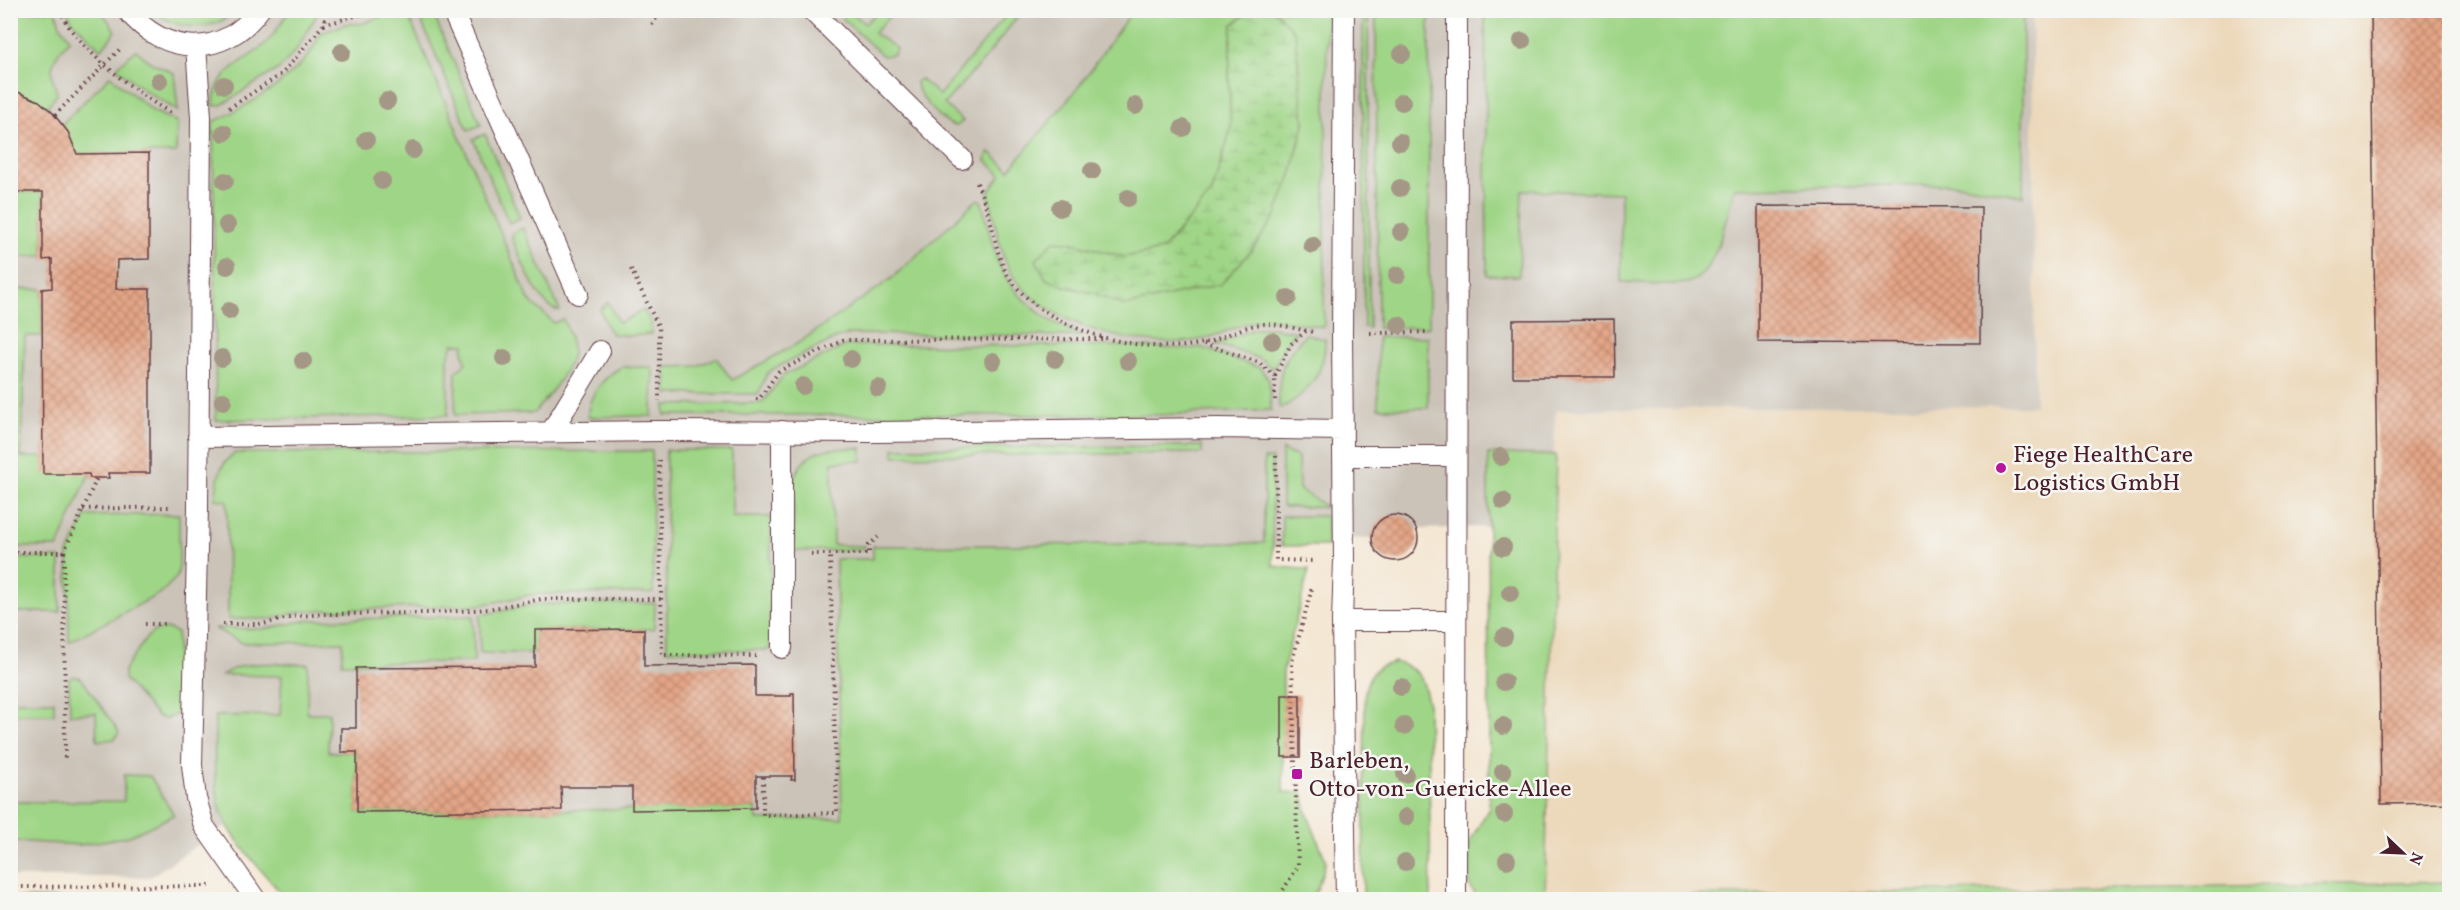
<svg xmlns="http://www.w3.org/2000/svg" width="2460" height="910" viewBox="0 0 2460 910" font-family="Vollkorn,serif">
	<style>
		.built { fill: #ecd8ba }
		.industrial { fill: #cbc3b8 }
		.grass { fill: #9fd586; stroke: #747a58; stroke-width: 1.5 }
		.wetland { fill: url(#wetland-marsh); stroke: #747a58; stroke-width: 1.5 }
		.building { fill: url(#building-cross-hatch) }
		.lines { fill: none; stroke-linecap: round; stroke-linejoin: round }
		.service-casing { stroke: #643d44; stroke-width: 22 }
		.path { stroke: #643d44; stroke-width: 4; stroke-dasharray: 1.5 4.5; stroke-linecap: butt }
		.service { stroke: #fff; stroke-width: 20 }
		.tree { fill: #a59786 }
		.poi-dot { fill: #b5179e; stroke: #f6f6f2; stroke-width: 2 }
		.labels { text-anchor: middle; stroke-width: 5; stroke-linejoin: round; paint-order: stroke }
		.poi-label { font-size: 24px; fill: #4a1f2b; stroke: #f6f6f2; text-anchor: start }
	</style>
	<defs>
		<pattern id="wetland-marsh" width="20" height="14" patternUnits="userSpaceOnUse" patternTransform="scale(1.5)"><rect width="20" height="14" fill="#9fd586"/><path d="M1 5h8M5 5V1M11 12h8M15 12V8" fill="none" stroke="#8ab674"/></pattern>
		<pattern id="building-cross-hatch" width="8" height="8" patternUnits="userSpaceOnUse" patternTransform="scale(1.5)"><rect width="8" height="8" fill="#e4a586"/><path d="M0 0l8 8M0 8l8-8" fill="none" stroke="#bb866e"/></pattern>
	</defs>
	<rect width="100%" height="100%" fill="#f6f6f2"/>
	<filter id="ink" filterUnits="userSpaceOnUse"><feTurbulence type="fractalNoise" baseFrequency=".0167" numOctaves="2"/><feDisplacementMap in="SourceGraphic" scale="12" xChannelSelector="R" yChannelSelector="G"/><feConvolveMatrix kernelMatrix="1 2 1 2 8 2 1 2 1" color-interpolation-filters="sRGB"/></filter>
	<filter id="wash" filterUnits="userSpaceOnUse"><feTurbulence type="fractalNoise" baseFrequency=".008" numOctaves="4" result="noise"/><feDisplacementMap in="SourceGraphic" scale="24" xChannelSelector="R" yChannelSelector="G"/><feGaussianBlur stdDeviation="1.35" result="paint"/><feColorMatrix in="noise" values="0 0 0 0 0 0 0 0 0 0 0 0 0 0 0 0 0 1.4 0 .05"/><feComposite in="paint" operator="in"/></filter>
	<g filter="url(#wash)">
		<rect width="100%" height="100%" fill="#f4e7d4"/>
		<path class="built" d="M2032,11H2449V882L1544,899L1550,525L1556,410L2035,406Z"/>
		<path class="industrial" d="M10,11H2032L2035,406L1556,410L1550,525L1418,529L1417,548L1404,560H1386L1373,547V539L1327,538V546H1282L1272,548L1274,888L240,816L150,877H11Z"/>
		<path class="grass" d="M10,11H56L60,25L70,39C62,48 50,61 52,74C52,81 56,87 57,94L47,107L13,90Z
			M68,11H101L116,31L101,50L70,18Z
			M155,11H235C214,32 176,31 155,11Z
			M289,11H319L297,49L280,68L221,105L214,106C213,70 247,63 268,41C276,32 282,21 289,11Z
			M396,11L404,12L409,17L529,300L554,323L563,319C567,328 573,341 572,352C571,370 546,399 534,413L455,415L456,372L466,363L463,351L464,344H453L448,359V415L216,420L213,122C244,108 289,82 309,54C314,47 317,40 321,33L345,24H362Z
			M417,11H432L481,125L468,130Z
			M844,11H850L865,24L878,11H894L874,33L896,48L894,54L883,56L843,19Z
			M1010,11H1022L987,56L944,104L963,121L957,126C945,126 916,94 916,82L920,79L939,95Z
			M1132,11H1256L1249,12L1232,25L1229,76L1231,128L1212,193L1162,250L1124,257L1069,242L1064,286L1094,293L1125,306L1292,172L1304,123L1295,33L1275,11H1327L1324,327C1306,325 1287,320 1269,320C1244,320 1224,335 1199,340C1142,351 1040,325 1010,271C997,247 996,218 988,192L1001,175L986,160L987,155L990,152L1009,170L1077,89Z
			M1363,11H1368L1369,328L1364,327Z
			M1376,11H1429V327L1378,328Z
			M1485,11H2023V196L1958,184L1735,188C1726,214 1717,278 1686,283C1667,286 1640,282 1621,282V193L1522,190L1519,276L1487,275Z
			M136,50L150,62L174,73L178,111L144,90L118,69V66Z
			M110,76L153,111L177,122L176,153L77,154L62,124Z
			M485,134L520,218L509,223L473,139Z
			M10,192H43V256L11,257Z
			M978,199L981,201C997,255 993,280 1045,317C1056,325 1070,329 1082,336L852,334L839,337L773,369L767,374L758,394H667L666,367L697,366L716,358L732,380L798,343L891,279Z
			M523,228L560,311C539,310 520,256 512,239L513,233Z
			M14,289H42V336H25L21,457H43L89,474L58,547H11L10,297Z
			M608,302L619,323L644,310L651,323V334L629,336L612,334L607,327L600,310Z
			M1273,328L1296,332L1285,345L1273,369L1261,359L1216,344L1254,329Z
			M1306,334L1325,339C1326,372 1309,393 1282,408L1279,407C1278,373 1281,359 1306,334Z
			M1378,337H1428V408H1378Z
			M847,345L1126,346L1190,349L1200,347L1260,368L1269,380L1271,410L1156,415H665V405L762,403L784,375Z
			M621,367H653L652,416L588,417C587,396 604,377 621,367Z
			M1202,446V453L894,456V448Z
			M862,448V461L832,462L833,545L865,546L861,550L793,551L794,478C808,444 831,449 862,448Z
			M666,450H732V517H771L770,650H667Z
			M1282,450L1298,457L1299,489L1327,507H1284L1282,505Z
			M652,451L653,593L536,594L480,605L304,611L270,619H228L227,501L215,499C218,480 218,464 235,453Z
			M1488,454L1556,455L1545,898L2449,882V899H1478L1469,885V843L1489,808Z
			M1264,459H1272L1273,566L1309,570L1283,671V792L1303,793L1307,813L1326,861L1317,890L1307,900L286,899C265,874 227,836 219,805C213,777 215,745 215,716L280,715L282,676L222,675C245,658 281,665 308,664L307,713H329L328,752H357V812L756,808L757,820L842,818L836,559H873V546L1264,543Z
			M179,514V567L177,577L161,593L69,642L68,554L86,516Z
			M1282,516H1327V546H1282Z
			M11,558H60V612H11Z
			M655,603L654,629L535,630V653H480V615L537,604Z
			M473,616L474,662L342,663L343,642L242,643L214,628L263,629L309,620Z
			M169,629L177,633L178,710L177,714L165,719L157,716L124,679V670L147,637L156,630Z
			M1395,662C1420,669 1423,677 1428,702L1431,899H1363L1365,691C1370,671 1375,667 1395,662Z
			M73,676L81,678L119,732L115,739L97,741L96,713L70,714L69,679Z
			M11,701H54V714H11Z
			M124,775L150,776L174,815L130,836L80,845L11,841V802L124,801Z
			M228,896L230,899H10L11,898L157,899Z"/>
		<path class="wetland" d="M1256,10L1275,11L1295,33L1304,123L1292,172L1276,215L1253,249L1221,284L1125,306L1094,293L1064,286L1046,279L1036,260L1054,241L1069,242L1124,257L1162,250L1212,193L1231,128L1229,76L1232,25L1249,12Z"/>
		<g id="blocks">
			<path class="building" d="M2371,10H2450V803L2381,804Z
				M10,23H13V90L39,101L52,112L68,132L77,154L149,153V259L117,260L116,289H150V473H108L109,478H90L89,474H43L42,289L52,288V259L43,260V192H10Z
				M1758,206L1981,207L1980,343L1758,342Z
				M1614,319L1615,377H1513V320Z
				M1372 538a23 23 0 1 1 46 0a23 23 0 1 1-46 0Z
				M644,629V666L755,665V696H791V693H794L795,780H791L792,776H756V808L632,810V787H561L562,810L357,812V752H341V728H356V668L535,667V630Z
				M1282,695H1300V757H1282Z"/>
		</g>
	</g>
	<g filter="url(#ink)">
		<use href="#blocks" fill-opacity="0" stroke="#643d44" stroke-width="1.5"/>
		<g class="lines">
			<defs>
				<path id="service" d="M127,10C164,56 223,59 259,10
					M452,10L578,294
					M811,10L962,159
					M1344,10L1342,335L1344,560L1342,621L1346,900
					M196,46L201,117L198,507L192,765L196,798L204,826L256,900
					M782,431V648
					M551,432L600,351
					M198,437L658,431L876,432L1219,428L1343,430
					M1344,456H1456
					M1342,621H1456
					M1456,900L1457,10"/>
			</defs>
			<use href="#service" class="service-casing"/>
			<path class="path" d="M61,10C68,42 144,99 173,114
				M324,25L375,10
				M652,25L661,10
				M229,108L283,73L323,25L328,10
				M55,115L122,47
				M977,183C981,193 985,203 988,213C995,233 996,255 1007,274C1040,330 1143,357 1204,343C1222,339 1238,328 1256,325C1275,321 1296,330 1315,332
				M10,265H18L10,281
				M631,269L659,328V401
				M1370,333L1428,332
				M1204,344L1258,362L1275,376
				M756,399H759L779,371L843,340L1104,339
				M1275,400V376L1291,344L1306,331
				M1276,456V560L1315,561
				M659,460L662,655L756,656
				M83,509L171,507
				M10,552H64L65,759
				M64,552L97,478
				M811,554H869V545L878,537
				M145,624H167
				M223,624H263L297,616L329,614L428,613L488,609L542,599H661
				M763,777V815L837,813L830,554
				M10,887L212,886
				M1277,900L1298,866L1292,662L1312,588"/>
			<use href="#service" class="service"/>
		</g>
		<g class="tree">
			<circle cx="1522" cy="41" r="9"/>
			<circle cx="342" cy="52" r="9"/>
			<circle cx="1402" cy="54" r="9"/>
			<circle cx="159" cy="81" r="9"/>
			<circle cx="224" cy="85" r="9"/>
			<circle cx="387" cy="101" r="9"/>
			<circle cx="1402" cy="102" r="9"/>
			<circle cx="1135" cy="106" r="9"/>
			<circle cx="1183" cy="128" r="9"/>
			<circle cx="224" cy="133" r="9"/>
			<circle cx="366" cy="140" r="9"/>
			<circle cx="1400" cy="142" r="9"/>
			<circle cx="413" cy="150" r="9"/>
			<circle cx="1092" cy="171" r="9"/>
			<circle cx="225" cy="181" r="9"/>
			<circle cx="382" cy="181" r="9"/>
			<circle cx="1400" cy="188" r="9"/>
			<circle cx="1128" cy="198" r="9"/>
			<circle cx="1060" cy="208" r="9"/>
			<circle cx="227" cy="225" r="9"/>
			<circle cx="1401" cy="232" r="9"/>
			<circle cx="1312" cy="245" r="9"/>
			<circle cx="227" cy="266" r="9"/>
			<circle cx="1397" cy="275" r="9"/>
			<circle cx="1288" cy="298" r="9"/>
			<circle cx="229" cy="311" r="9"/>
			<circle cx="1399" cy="325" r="9"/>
			<circle cx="1272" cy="341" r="9"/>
			<circle cx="222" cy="358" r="9"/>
			<circle cx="504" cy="358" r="9"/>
			<circle cx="851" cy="359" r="9"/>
			<circle cx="1055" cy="359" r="9"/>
			<circle cx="303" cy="361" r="9"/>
			<circle cx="993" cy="361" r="9"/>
			<circle cx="1128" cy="361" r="9"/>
			<circle cx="803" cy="386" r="9"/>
			<circle cx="878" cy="388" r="9"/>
			<circle cx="223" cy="401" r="9"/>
			<circle cx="1501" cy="457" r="9"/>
			<circle cx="1503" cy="501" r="9"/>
			<circle cx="1503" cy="547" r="9"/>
			<circle cx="1510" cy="593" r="9"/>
			<circle cx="1504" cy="637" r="9"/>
			<circle cx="1504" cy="682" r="9"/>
			<circle cx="1401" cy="687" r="9"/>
			<circle cx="1404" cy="726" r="9"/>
			<circle cx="1503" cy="726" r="9"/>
			<circle cx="1503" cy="772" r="9"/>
			<circle cx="1405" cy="774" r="9"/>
			<circle cx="1504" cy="814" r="9"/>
			<circle cx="1406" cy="817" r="9"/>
			<circle cx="1507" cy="860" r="9"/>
			<circle cx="1405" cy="862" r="9"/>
		</g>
	</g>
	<g class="poi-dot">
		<circle cx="2001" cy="468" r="6"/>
		<rect x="1291" y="768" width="12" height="12" rx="3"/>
	</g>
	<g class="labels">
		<g class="poi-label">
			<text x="2013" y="462">Fiege HealthCare<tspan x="2013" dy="28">Logistics GmbH</tspan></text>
			<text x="1309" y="768">Barleben,<tspan x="1309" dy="28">Otto-von-Guericke-Allee</tspan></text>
		</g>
	</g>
	<rect width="2460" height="910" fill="none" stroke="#f6f6f2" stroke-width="36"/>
	<g transform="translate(2403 853) rotate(113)" stroke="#f6f6f2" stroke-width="4.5" paint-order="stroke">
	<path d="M0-4.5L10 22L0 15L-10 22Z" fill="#4a1f2b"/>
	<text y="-9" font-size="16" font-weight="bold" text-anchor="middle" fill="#4a1f2b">N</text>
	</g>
</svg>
